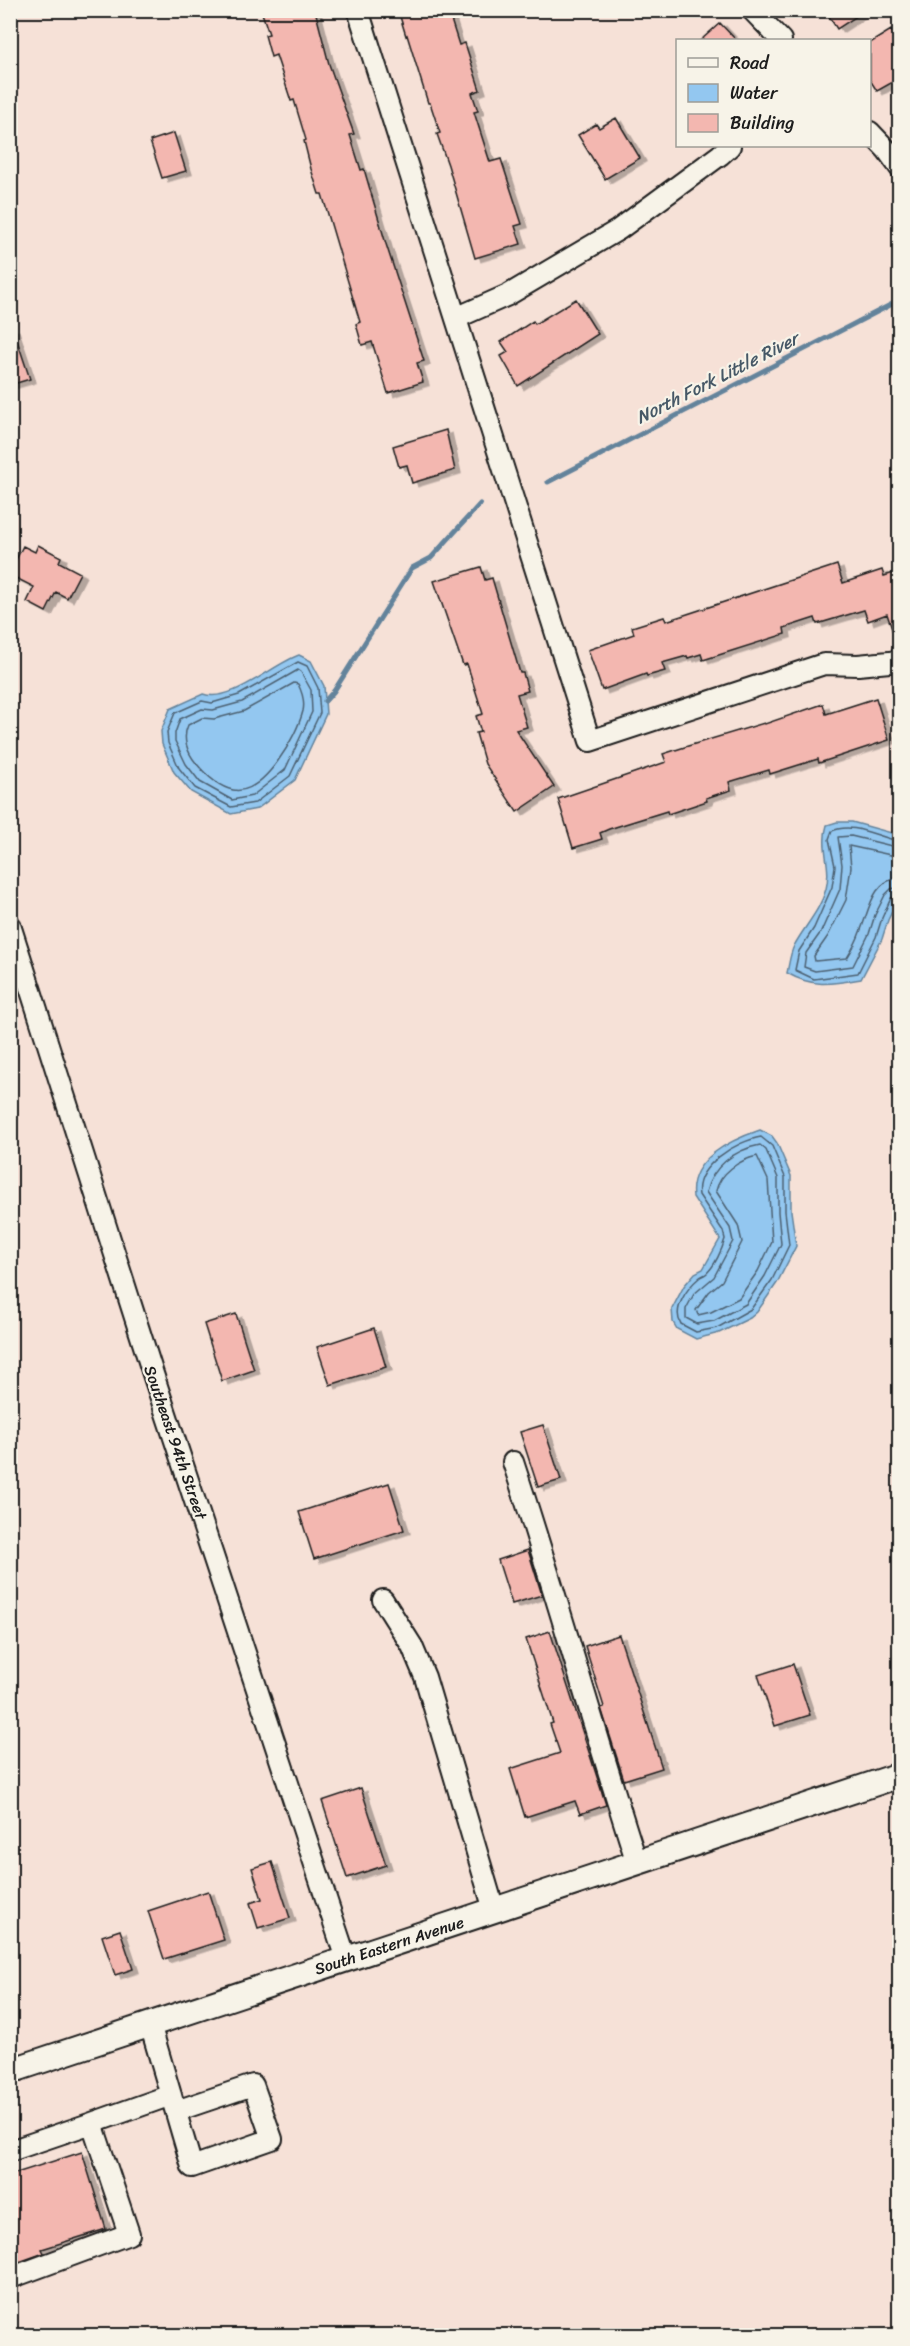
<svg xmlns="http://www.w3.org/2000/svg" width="910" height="2346" viewBox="0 0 910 2346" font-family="Sriracha,sans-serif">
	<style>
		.water { fill: #93c7f0; stroke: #63839b; stroke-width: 1.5 }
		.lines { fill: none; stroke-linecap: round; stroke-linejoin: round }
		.shore { stroke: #4c6071; stroke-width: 1.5 }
		.stream { stroke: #63839b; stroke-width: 5 }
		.building { fill: #f3b7b0; stroke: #1c1c1c; stroke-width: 1.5; filter: url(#shadow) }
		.minor-casing { stroke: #1c1c1c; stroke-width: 24 }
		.major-casing { stroke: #1c1c1c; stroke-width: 28 }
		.minor { stroke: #f7f3e8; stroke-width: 20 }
		.major { stroke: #f7f3e8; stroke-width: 24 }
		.labels { text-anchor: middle; stroke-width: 4.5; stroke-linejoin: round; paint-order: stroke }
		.street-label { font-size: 16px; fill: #1c1c1c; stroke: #f7f3e8 }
		.water-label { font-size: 18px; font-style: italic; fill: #465866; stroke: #f7f3e8 }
	</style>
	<defs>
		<filter id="shadow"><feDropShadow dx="6" dy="3.5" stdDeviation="0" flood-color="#0004"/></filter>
	</defs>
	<rect width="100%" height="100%" fill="#f6e1d7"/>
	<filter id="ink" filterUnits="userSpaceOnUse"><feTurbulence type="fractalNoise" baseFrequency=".0167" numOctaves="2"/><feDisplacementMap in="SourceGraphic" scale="12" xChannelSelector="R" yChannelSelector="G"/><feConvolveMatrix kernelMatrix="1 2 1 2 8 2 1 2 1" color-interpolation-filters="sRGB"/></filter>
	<g filter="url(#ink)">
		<path class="water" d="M299,655L311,661L324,686L326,714L295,780L257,809L231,814L191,792L174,772L162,744L161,731L170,709L203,694C231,704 273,664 299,655Z
			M837,822H852L899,835V897L888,920L882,939L861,979C832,984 813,988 787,973C789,964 790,954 794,946C804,927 820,911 826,889C832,865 820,848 827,825Z
			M760,1130L772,1136L777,1143L791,1176V1211L796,1246L777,1283L757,1312L750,1318L719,1333L696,1339L677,1329L673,1322L672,1309L684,1286L695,1273L703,1269L720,1239L693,1197C688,1159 731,1140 760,1130Z"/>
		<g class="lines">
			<path class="shore" d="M298,662L307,666L318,688L320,713L290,776L255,803L231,807L195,788L179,768L168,743L167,732L175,713L202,701L212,703L239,695Z
				M298,670L301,672L311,690L312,712L285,770L252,796L232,800L200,782L186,764L175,741V733L180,719L202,709L213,710L242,702Z
				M294,683L298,684C302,692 305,702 303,711C297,735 264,796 233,790C219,787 205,774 196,763C187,752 182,738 188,725L202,718L214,719L244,711Z
				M900,841C878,838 854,821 832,831L829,839L835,866L832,887L814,928L799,951L795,970L814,979L858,973L876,937L882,918L891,898L900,895
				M900,848L851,836L838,837L842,865L840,889L821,932L806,953L804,967L815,971L853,966L869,934L875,915L885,895L891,889L900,887
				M900,857L849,846L851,867L846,900L828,936L814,956L815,961L847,958C852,950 857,941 860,932C869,912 872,879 900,878
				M761,1137L772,1146L785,1177V1211L789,1245L772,1280L751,1309L717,1328L696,1332L681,1324C672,1309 687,1288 699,1278C702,1275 704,1276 707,1273C715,1265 722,1250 725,1239L723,1231L699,1195C694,1166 737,1141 761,1137Z
				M760,1145L766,1150L778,1178V1212L781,1244L765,1276L746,1304L714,1321L697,1324L686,1318V1309L694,1294L714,1277L733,1241L730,1228L706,1192C712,1167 734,1150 760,1145Z
				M757,1156L768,1180L772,1242L758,1271L739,1298L711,1312L698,1315L696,1310L709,1292L722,1281L742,1242L738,1225L716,1191C720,1173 739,1160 757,1156Z"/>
			<path class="stream" d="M548,482L900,300
				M325,701L334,691L412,568L431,558L480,504"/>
		</g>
		<path class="building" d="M261,10H315L329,64L354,134L350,135L361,170L364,169L386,244L424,361L417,363L423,382L388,393L372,342L362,345L356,324L360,322L322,194H319L311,169L304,141L306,140L294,100L291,101L276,55L271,57L265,35L269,34Z
			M398,10H448L459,45L465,43L480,90L472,93L478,111L474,112L490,162L501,159L522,224L515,226L521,244L475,258L448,165L437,134L440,133L430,103H428L407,35L406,36Z
			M825,10H866L837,29Z
			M720,23L736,40H701Z
			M891,30L900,44V78L877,91L870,80V43Z
			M616,118L640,158L605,179L578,135L596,124L599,128Z
			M174,133L186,171L162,178L150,141Z
			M576,299L598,334L518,386L501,356L508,352L501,342L533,321L535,324Z
			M10,328H13L30,379L10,385Z
			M446,430L455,470L412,483L407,465L399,467L393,446Z
			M38,545L61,557L59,562L80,573L67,598L56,592L46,612L27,602L34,587L10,575V571L23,546L35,552Z
			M837,565L843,583L882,570L884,576L894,573L900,590V644H897L887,614L868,621L864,610L817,624L815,618L784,628L785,634L703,660L701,654L688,658L687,656L662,663L665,671L647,676L646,674L602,690L588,650L634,634L632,627L664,617L666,621Z
			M481,567L485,580L492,578L520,673H523L528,691L517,694L527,727L516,730L554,787L517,812L485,764L476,733L481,732L476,716L483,714L467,664L463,665L434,581Z
			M876,698L889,740L819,763L818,759L770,774L769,770L729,782L731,790L706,798L707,801L668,814L667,811L609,829L600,833L602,839L573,848L558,799L666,762L663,754L688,746L764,723L765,724L823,704L826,714Z
			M236,1314L254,1370L222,1381L204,1324Z
			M374,1328L386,1367L330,1385L317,1347Z
			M543,1425L561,1480L538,1487L520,1432Z
			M389,1483L404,1530L314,1559L299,1512Z
			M528,1550L542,1595L512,1604L498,1560Z
			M550,1631L606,1805L580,1814L575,1801L525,1817L510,1769L560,1753L550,1724L553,1723L526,1639Z
			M619,1635L662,1768L624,1780L601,1708L604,1707L585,1646Z
			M793,1664L810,1715L775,1726L758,1675Z
			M361,1788L386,1865L347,1878L322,1801Z
			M272,1862L290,1918L258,1928L250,1903L262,1899L252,1868Z
			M208,1891L224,1940L164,1959L148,1911Z
			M120,1930L133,1969L115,1975L102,1936Z
			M82,2152L106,2229L42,2249L44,2253L19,2262L10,2237V2175Z"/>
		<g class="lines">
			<defs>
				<path id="minor" d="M358,10L590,741L824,664L858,665L900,661
					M752,10L781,40
					M870,132L887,150L900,168
					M456,318L508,295L618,230L720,155L730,146
					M10,925L153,1374L346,1959
					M513,1462C557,1595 594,1730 637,1863
					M383,1600L412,1646L425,1677L494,1910
					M150,2024L192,2167L272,2139L253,2085L176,2111
					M10,2151L92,2123
					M10,2278L129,2234L92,2123L171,2095"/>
				<path id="major" d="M10,2071L900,1775"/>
			</defs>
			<use href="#minor" class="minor-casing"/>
			<use href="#major" class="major-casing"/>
			<use href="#minor" class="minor"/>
			<use href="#major" class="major"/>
		</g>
	</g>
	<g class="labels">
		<g class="street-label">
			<text transform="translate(176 1442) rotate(71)" y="6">Southeast 94th Street</text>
			<text transform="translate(389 1945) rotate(-18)" y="6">South Eastern Avenue</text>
		</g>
		<g class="water-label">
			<text transform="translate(717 378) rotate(-27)" y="6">North Fork Little River</text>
		</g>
	</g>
	<rect width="910" height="2346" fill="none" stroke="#f7f3e8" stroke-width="36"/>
	<rect x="18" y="18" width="874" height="2310" fill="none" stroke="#1c1c1c" stroke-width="2" filter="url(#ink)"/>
	<rect x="676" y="39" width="195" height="108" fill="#f7f3e8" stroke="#9f9d96" stroke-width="1.5"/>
	<rect x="688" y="58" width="30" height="9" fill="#f7f3e8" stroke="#9f9d96" stroke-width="1.5"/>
	<text x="730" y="69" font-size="18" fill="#1c1c1c">Road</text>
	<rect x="688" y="84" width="30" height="18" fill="#93c7f0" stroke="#9f9d96" stroke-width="1.5"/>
	<text x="730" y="99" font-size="18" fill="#1c1c1c">Water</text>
	<rect x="688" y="114" width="30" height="18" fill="#f3b7b0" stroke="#9f9d96" stroke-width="1.5"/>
	<text x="730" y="129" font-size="18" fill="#1c1c1c">Building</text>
</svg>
